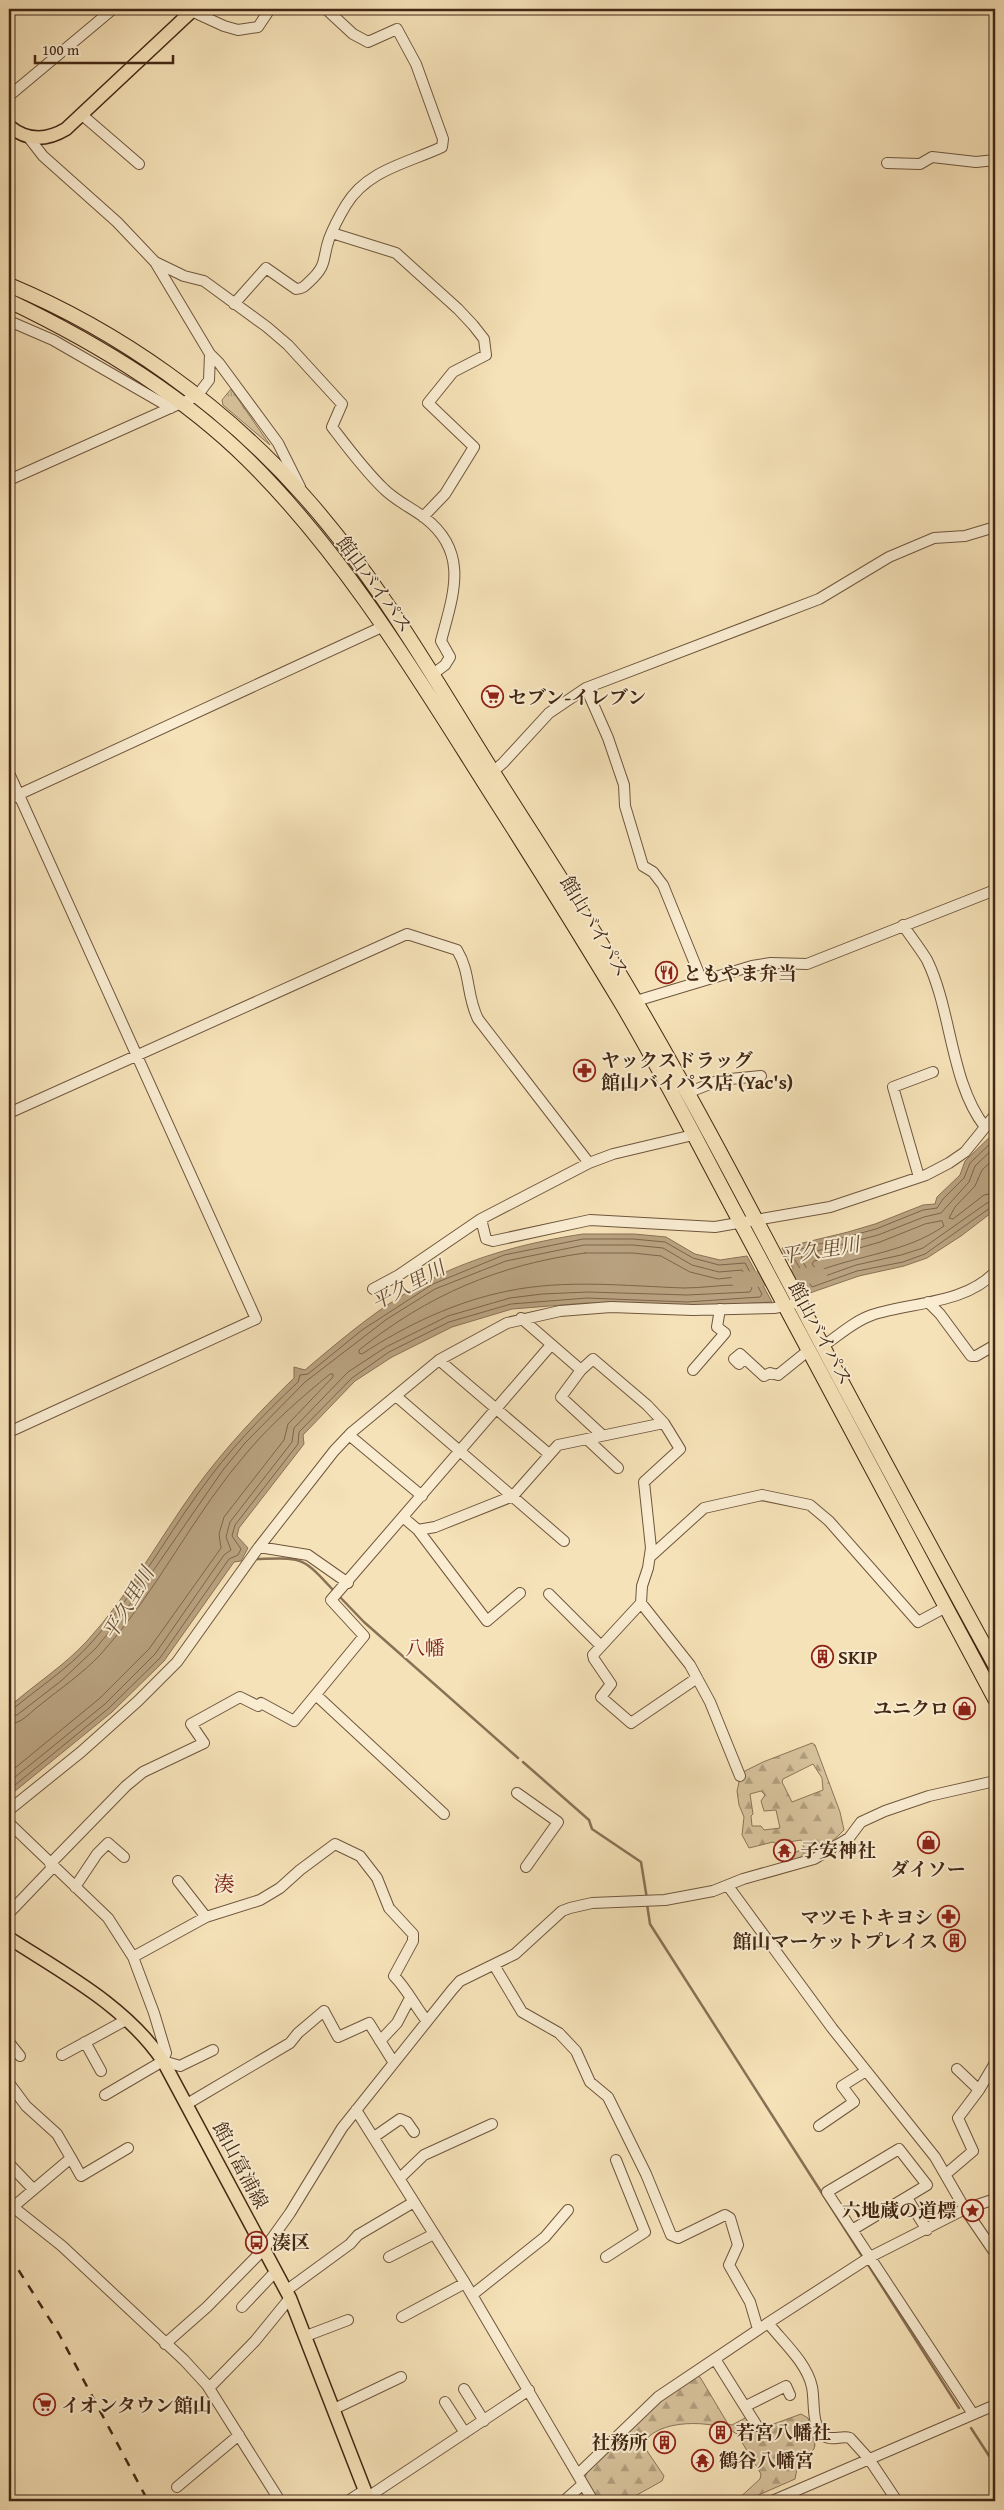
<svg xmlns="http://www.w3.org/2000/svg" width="1004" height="2510" viewBox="0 0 1004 2510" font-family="'Gentium Book Plus','Noto Serif JP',serif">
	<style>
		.grass { fill: url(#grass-tufts); stroke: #8c7458 }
		.forest { fill: url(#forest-firs); stroke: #8c7458; fill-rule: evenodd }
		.water { fill: #b9a280; stroke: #897155 }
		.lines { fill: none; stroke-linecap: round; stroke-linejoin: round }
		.shore { stroke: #7e644a; stroke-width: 1 }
		.stream { stroke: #897155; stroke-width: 2.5 }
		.river { stroke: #b9a280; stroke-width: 16 }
		.minor-casing { stroke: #6f563d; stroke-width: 12 }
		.major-casing { stroke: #422714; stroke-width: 15 }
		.highway-casing { stroke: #422714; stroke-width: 16 }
		.minor { stroke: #f9ecd1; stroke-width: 10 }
		.major { stroke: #f6e2b8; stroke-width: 12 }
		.highway { stroke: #f6e2b8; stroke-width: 14 }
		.rail { stroke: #422714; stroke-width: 2.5; stroke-dasharray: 9 9; stroke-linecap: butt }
		.labels { text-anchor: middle; stroke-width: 4; stroke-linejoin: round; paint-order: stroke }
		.street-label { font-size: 19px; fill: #422714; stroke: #f9ecd1 }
		.poi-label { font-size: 19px; font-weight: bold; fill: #422714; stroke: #f9ecd1; text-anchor: start }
		.water-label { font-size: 20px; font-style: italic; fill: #664c34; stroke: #f9ecd1 }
		.neighbourhood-label { font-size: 20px; fill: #7a1f14; stroke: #f9ecd1 }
		.quarter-label { font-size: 21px; fill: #7a1f14; stroke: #f9ecd1 }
	</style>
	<defs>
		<pattern id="grass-tufts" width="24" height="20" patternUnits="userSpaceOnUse" patternTransform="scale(1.25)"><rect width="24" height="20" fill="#d7c29c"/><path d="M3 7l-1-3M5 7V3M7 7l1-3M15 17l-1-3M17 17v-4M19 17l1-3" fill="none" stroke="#b09e7e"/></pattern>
		<pattern id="forest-firs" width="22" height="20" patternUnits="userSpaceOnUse" patternTransform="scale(1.25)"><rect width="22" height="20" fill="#d7c29c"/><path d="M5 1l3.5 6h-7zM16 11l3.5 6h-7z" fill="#b09e7e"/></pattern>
	</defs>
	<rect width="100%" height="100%" fill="#f6e2b8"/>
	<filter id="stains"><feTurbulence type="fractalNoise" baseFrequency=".004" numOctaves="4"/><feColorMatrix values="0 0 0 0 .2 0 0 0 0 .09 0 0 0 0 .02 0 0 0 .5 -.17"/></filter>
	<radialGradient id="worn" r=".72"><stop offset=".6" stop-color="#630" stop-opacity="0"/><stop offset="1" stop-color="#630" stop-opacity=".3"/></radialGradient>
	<path class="grass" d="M231,389L270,445L223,405L222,400Z"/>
	<path class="forest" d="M812,1743L815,1745L840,1812L844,1830C828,1847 811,1857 789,1862L787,1857L804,1848L801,1840L777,1844L773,1842L749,1848L742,1835L744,1817L739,1805L737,1791L741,1773L763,1762ZM813,1764L822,1778L823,1790L792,1802L782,1782L783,1779ZM761,1791L765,1795L761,1801L764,1811L776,1810L780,1828L764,1830L761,1826H752L751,1816L753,1814L750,1794Z
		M695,2375L700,2377L728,2424L732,2425L747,2417L760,2429L801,2414L808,2418L815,2445L814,2449L798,2464L795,2479L745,2501H736L760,2479L761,2474L737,2434C716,2419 654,2418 643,2445L664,2476L662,2481L626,2501H598L584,2480L590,2465L658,2399Z"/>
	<path class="water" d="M995,1132V1210L961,1236L927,1258L904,1266L859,1276L807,1294L782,1248L848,1232L875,1224L923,1205L935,1204L937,1197L960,1175L965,1161Z
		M583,1234H634L666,1237L695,1254L720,1260L747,1256L772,1302L687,1307L587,1303L512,1309L452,1327L392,1357L355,1381L303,1435L304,1444L239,1528L237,1536L248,1548L241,1561L234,1562L164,1661L112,1712L9,1796V1707C35,1684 64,1666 87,1641C129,1595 159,1539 195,1489C225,1448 258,1413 294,1378V1367L305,1370C344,1337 385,1302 431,1279C479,1255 530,1242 583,1234Z"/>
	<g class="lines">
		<path class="shore" d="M995,1139L970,1163L964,1178L943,1199L937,1208L923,1210L876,1229L793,1251L791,1254L812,1287L857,1271L903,1262L925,1254L990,1208L995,1207
			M995,1147L975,1166L969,1182L941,1213L924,1217L878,1235L802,1255L801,1259L814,1280L856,1265L901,1255L923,1248L987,1203L995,1200
			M995,1158L982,1170L975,1186L955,1207L949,1218L953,1219L984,1195L995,1193
			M942,1221L944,1226C907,1252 860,1255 818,1271L812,1264L814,1261L880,1242L925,1224Z
			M585,1253H633L661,1256L690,1272L718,1279L736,1277L739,1283L737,1285C720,1285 702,1288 684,1288C627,1286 565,1279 508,1291C457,1301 406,1325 362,1354L359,1353V1350C428,1295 498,1265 585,1253Z
			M9,1710L13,1709C39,1687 68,1669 91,1643C133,1597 163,1542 199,1492C228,1451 262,1416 298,1382L300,1375L308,1374L362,1330L433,1284L504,1255L583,1239H633L665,1242L693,1258L719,1265L745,1263L762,1294L760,1297L687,1302L587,1298L511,1304L449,1322L389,1352L352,1378L299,1432L298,1444L235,1525L232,1536L241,1549L238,1555L229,1559L160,1658L109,1708L9,1790
			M9,1717L17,1715L61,1681L96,1648L119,1620L223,1470L245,1443L305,1382L387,1319L435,1289L506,1261L584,1245H633L663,1248L692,1265L719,1272L742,1270L752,1288L750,1292L687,1295L588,1292L542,1294L510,1298L448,1316L386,1347L348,1372L294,1428L292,1442L230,1522L226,1537L231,1550L224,1555L155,1654L105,1704L9,1782
			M9,1724C22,1724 30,1712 40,1705C61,1688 82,1674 101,1654C158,1591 194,1512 250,1449C274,1421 302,1397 330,1374H333V1377L288,1424L284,1440L224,1517L219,1534L221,1548L149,1649L100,1698L9,1773"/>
		<path class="stream" d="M255,1559C303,1558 301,1555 334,1591
			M338,1595L364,1622L518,1758
			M523,1762L589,1820L592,1829L641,1862L647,1899
			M647,1904L650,1924L864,2259
			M867,2263L959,2408
			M971,2428L995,2465"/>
		<path class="river" d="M739,1280L819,1275"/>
		<defs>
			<path id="minor" d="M187,9L224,26L238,30L258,27L270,9
				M301,9H309
				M9,96L113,9
				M81,114L139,164
				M887,163L920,164L932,157L976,162L995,160
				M332,233L396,253L458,309L473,325L484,339L486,355L453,372L428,403L474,447L445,494L423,517
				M155,262L184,276L204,281L267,327L288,345L342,404L332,427C348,448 365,471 384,489C396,501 412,508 425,518C470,553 453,595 441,641L450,657L445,665L433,674
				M234,304L266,268L296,289C302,289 305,286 309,282C328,265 322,259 329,239C333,228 340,215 346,205C367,170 408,163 442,147L443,139L416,64L397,29L368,42L353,34L326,9
				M9,321L53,340L171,408
				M210,354L219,363L278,443L300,487
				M9,480L197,396L209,380L210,354L155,262L117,222L43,156L29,138
				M586,688L608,738L624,785L625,806L643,866L653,872L663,885L702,981
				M9,773L256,1319L9,1432
				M489,775L503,763L549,713L586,688L819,599L889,557L934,538L965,536L995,527
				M9,799L384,626
				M903,925C910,936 920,948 927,960C952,1011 950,1082 985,1127
				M636,1001L752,966L771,963L807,964L995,890
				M687,1093L720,1080L761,1076
				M9,1113L407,934L457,950C471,973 466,995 478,1019L589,1163
				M919,1177L893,1087L933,1072
				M481,1219L486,1239L493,1241L590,1220L715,1227L830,1207L926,1175L949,1163L965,1152L995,1115
				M373,1289L399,1275L481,1219L589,1163L613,1154L693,1135
				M928,1302L940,1314L971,1356H976L995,1345
				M521,1318L581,1370
				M823,1346C838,1336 854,1321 872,1315C912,1302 965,1304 995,1272
				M744,1358L739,1364L734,1359L740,1354L764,1376L770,1373L778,1375L809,1350
				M439,1360L549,1454
				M693,1370L725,1333L717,1327L720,1309
				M396,1396L564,1541
				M601,1434L561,1397L581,1370L593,1359L647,1405L664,1423L680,1449L644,1482L651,1548L648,1568L642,1586L641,1603L593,1655L594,1659L611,1684L601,1697L631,1723L697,1678
				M349,1435L422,1496
				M588,1440L618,1468
				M404,1518L418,1530L435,1527L513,1496L558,1445L664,1423
				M418,1530L487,1621L520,1593
				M259,1547L308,1555L348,1583
				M651,1556L704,1508L762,1495L810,1505L829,1521L918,1622L946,1607
				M549,1594L601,1646
				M641,1603L690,1665L710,1702L740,1776
				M316,1695L444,1814
				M517,1793L558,1822L526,1867
				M9,1810L81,1752L138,1701L177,1662L259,1547L334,1451L352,1432L439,1360L507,1323L560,1311L611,1307L693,1310L774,1308L791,1305
				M9,1823L108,1918L133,1957L154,2013L166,2053L163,2061L105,2095
				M50,1864L126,1786L143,1772L204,1743L191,1724L240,1697L258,1706L261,1703L294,1721L364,1636L331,1600L551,1345
				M178,1881L206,1917
				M728,1886L832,2028L935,2157L965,2209L995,2253
				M75,1887L97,1854L108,1843L124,1857
				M9,1913L53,1867
				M133,1957L206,1917L260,1900L280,1888L300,1870L335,1844L360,1856L377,1878L389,1908L413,1934V1941L394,1976C407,1989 415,2006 426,2020
				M494,1965L522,2012L559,2033L576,2051L590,2082L608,2097L646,2174L671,2235L678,2238L725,2215L730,2218L738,2245L729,2265L750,2302L758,2329
				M380,2041L397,2023L410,1998
				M9,2042L20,2056
				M85,2042L101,2071
				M62,2055L126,2020
				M163,2061L180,2066L213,2050
				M957,2069L979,2090
				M9,2083L26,2106L57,2134L71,2158
				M187,2104L290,2043L298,2033L324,2011L338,2037L369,2023L394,2063
				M356,2110L465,2283L593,2501
				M819,2126L854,2102L842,2086L866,2071
				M374,2137L400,2119L407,2122L414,2132
				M128,2148L81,2176L71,2158L13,2207L62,2246L184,2360L207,2385L280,2501
				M9,2164L33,2189
				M946,2174L973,2151L958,2118L979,2090L995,2063
				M400,2178L424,2155L492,2124
				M907,2198L927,2230
				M852,2230L927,2185L899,2149L827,2192L973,2414
				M389,2257L434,2234
				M606,2257L645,2232L616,2160
				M287,2290L350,2244L358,2235L414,2202
				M472,2295L545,2237L568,2210
				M242,2307L276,2271
				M402,2317L465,2283
				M768,2323C783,2342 807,2363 812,2387C815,2402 811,2424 823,2435C830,2442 842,2435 850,2438L869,2459L897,2501
				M306,2336L348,2320
				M165,2344L207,2307L265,2248L290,2213L342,2128L452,1990L460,1981L515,1954L562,1911L570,1908L592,1903L665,1900L713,1891L743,1879L814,1859L849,1838L861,1822L885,1811L929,1796L995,1781
				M715,2359L757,2426
				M209,2388L255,2341L290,2298
				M464,2389L484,2421
				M445,2402L465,2433
				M746,2406L786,2386L790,2395
				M334,2409L401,2377
				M578,2474L658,2397L768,2323L870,2257L965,2209L995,2199
				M177,2487L239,2435
				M368,2497L529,2390
				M348,2501L365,2490
				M564,2501L583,2484
				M772,2501L995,2405"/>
			<path id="major" d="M9,126C27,141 46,141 66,129L194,9
				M9,1938C63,1973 126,2006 163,2061L290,2298L369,2501"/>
			<path id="highway" d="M9,285C119,331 223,405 303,495C382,583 440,689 503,788C548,859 594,929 636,1002C694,1101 748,1205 802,1307C865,1427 930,1546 995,1665
				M9,301C95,342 180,393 248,460C348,559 419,680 494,798C538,867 581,936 623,1006C666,1079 704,1155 744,1229C828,1385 911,1542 995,1699"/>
		</defs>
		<use href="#minor" class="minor-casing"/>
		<use href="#major" class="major-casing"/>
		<use href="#highway" class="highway-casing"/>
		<use href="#minor" class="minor"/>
		<use href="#major" class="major"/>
		<use href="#highway" class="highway"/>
		<path class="rail" d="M9,2255L59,2334L148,2501"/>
	</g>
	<defs>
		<symbol id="supermarket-ring" viewBox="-11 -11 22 22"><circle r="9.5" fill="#f9ecd1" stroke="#8f2418" stroke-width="1.5"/><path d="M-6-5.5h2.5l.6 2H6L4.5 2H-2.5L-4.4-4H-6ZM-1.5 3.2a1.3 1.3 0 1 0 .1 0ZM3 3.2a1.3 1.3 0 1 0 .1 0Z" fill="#8f2418"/></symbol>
		<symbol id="restaurant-ring" viewBox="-11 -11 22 22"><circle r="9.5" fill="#f9ecd1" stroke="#8f2418" stroke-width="1.5"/><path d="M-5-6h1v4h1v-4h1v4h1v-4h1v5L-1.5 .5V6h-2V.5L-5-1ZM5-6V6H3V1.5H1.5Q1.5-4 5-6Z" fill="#8f2418"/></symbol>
		<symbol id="pharmacy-ring" viewBox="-11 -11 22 22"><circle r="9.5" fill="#f9ecd1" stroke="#8f2418" stroke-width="1.5"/><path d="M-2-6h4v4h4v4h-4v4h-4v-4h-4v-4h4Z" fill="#8f2418"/></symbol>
		<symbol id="building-ring" viewBox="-11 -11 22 22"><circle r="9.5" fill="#f9ecd1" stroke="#8f2418" stroke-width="1.5"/><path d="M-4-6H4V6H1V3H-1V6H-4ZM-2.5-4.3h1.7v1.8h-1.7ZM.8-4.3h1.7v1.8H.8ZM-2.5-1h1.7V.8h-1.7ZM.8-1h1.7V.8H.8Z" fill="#8f2418"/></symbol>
		<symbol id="shop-ring" viewBox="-11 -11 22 22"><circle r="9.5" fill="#f9ecd1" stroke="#8f2418" stroke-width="1.5"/><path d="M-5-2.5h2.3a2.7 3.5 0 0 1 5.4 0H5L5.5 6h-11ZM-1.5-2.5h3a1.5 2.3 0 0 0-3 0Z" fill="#8f2418"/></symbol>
		<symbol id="temple-ring" viewBox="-11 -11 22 22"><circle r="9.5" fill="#f9ecd1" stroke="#8f2418" stroke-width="1.5"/><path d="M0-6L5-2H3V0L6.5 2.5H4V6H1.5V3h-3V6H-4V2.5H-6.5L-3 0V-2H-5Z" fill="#8f2418"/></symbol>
		<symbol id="sight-ring" viewBox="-11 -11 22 22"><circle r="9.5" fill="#f9ecd1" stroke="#8f2418" stroke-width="1.5"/><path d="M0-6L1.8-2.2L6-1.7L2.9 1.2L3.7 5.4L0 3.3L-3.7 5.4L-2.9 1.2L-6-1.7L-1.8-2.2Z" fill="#8f2418"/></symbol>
		<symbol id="bus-ring" viewBox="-11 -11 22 22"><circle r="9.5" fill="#f9ecd1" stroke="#8f2418" stroke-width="1.5"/><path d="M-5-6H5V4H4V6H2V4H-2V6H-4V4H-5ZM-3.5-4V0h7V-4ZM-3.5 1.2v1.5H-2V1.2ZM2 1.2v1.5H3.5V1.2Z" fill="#8f2418"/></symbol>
	</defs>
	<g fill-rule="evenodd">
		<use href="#supermarket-ring" x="480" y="684" width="25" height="25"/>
		<use href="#restaurant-ring" x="654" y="960" width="25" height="25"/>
		<use href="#pharmacy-ring" x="572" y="1058" width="25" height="25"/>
		<use href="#building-ring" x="810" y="1644" width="25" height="25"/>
		<use href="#shop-ring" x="952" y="1696" width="25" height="25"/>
		<use href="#shop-ring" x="916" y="1830" width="25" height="25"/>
		<use href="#temple-ring" x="772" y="1838" width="25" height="25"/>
		<use href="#pharmacy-ring" x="936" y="1904" width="25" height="25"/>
		<use href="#building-ring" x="942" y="1928" width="25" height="25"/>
		<use href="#sight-ring" x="960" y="2198" width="25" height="25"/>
		<use href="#bus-ring" x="244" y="2230" width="25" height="25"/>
		<use href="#supermarket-ring" x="32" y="2392" width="25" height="25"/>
		<use href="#building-ring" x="708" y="2420" width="25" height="25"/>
		<use href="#building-ring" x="652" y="2430" width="25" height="25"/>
		<use href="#temple-ring" x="690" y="2448" width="25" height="25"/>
	</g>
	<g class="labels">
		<g class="street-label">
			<text transform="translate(375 584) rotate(54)" y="7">館山バイパス</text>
			<text transform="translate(595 926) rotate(59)" y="7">館山バイパス</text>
			<text transform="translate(821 1333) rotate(62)" y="7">館山バイパス</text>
			<text transform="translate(241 2165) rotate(62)" y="7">館山富浦線</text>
		</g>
		<g class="poi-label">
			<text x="508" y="704">セブン-イレブン</text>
			<text x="683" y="980">ともやま弁当</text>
			<text x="601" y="1067">ヤックスドラッグ<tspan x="601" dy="22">館山バイパス店 (Yac's)</tspan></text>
			<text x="838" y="1664">SKIP</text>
			<text x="949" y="1715" text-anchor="end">ユニクロ</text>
			<text x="800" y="1857">子安神社</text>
			<text x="928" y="1876" text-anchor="middle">ダイソー</text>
			<text x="933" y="1924" text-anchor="end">マツモトキヨシ</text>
			<text x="938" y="1948" text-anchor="end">館山マーケットプレイス</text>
			<text x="956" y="2217" text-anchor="end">六地蔵の道標</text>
			<text x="272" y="2249">湊区</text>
			<text x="61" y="2412">イオンタウン館山</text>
			<text x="736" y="2439">若宮八幡社</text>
			<text x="648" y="2449" text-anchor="end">社務所</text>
			<text x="719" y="2467">鶴谷八幡宮</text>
		</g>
		<g class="water-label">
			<text transform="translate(820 1250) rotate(-9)" y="7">平久里川</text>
			<text transform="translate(408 1285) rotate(-28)" y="7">平久里川</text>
			<text transform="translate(128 1603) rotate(-59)" y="7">平久里川</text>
		</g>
		<g class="neighbourhood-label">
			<text x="425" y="1655">八幡</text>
		</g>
		<g class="quarter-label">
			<text x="224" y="1891">湊</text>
		</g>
	</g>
	<rect width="1004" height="2510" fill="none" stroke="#f6e2b8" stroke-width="30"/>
	<rect x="10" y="10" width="984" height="2490" fill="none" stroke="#422714" stroke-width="2.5"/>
	<rect x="15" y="15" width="974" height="2480" fill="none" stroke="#422714"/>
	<path d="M35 55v8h138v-8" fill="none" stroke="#422714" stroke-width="2.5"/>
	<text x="42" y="55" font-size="15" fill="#422714" stroke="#f9ecd1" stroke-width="4" paint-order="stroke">100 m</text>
	<rect width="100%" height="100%" filter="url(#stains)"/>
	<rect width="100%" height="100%" fill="url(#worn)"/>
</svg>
